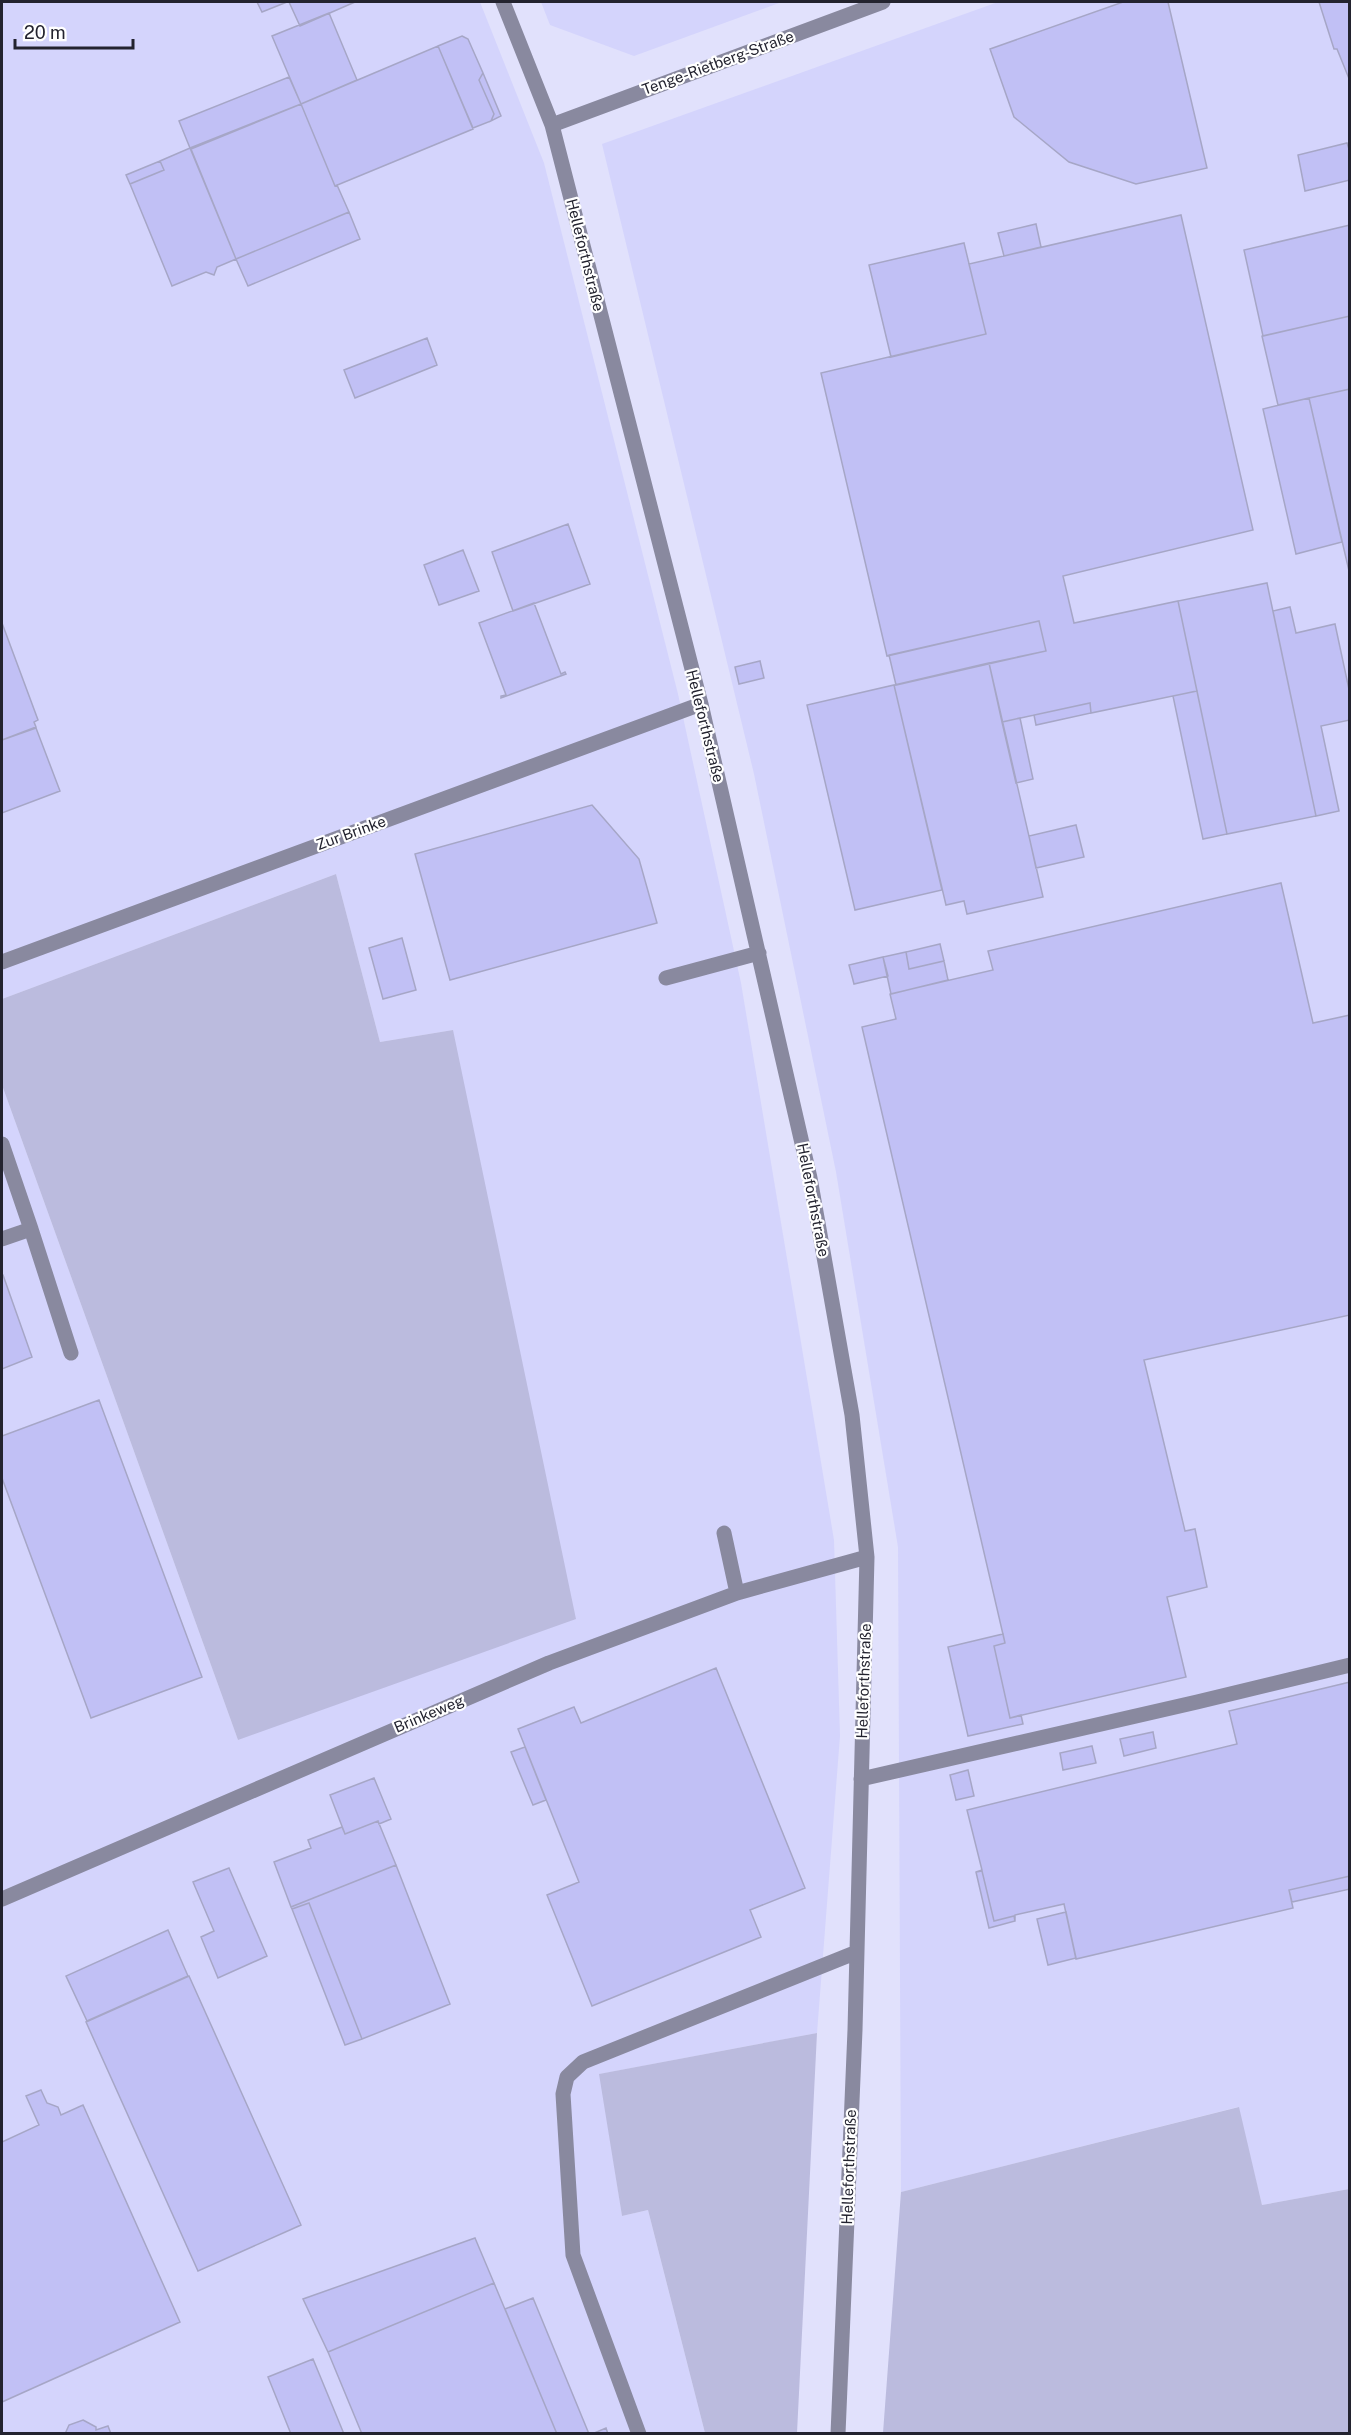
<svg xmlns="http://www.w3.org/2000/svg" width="1351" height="2435" viewBox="0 0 1351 2435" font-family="'Public Sans',sans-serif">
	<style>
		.built { fill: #d4d4fc }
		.green { fill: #bbbbde }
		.building { fill: #c1c0f5; stroke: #a6a6c6; stroke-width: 1.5 }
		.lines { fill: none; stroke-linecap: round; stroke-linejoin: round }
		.minor { stroke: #89899f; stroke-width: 15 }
		.labels { text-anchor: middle; stroke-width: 4.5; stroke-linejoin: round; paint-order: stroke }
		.street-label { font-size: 15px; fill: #23232f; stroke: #fff }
	</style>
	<rect width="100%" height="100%" fill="#e1e1fc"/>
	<path class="built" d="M2,2H480L544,163L678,694L741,983L834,1540L840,1736L817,2033L600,2074L622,2216L648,2210L705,2433H2V1085L238,1740L453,1030L380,1042L336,874L2,999Z
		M541,2H782L634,56L550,25Z
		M998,2H1349V2189L1262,2205L1238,2107L901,2192L898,1547L836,1172L754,774L602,144Z"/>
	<path class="green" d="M336,874L380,1042L453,1030L576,1619L238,1740L2,1085V999Z
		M817,2033L797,2433H705L648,2210L622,2216L599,2074Z
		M1239,2107L1262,2205L1349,2189V2433H883L901,2192Z"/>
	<path class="building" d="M257,2H287L262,12Z
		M289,2H355L300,26Z
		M1123,2H1168L1207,168L1136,184L1069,162L1014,117L990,49Z
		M1319,2H1350V81L1337,49H1334Z
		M329,13L357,80L301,104L272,36Z
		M462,36L468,39L483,73L479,80L494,114L491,121L473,128L438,46Z
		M438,46L473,129L335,186L301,104Z
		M483,73L501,116L491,121L494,114L479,80Z
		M289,77L301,104L190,148L179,121Z
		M301,104L335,186L337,185L349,212L236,259L191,149Z
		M1347,143L1350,152V180L1305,191L1298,155Z
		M190,148L236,259L217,267L214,275L206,272L172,286L130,184L164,170L160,161Z
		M160,161L164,170L130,184L126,175Z
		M349,212L360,239L248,286L236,259Z
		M1181,215L1253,530L1063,576L1074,623L1178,601L1197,691L1091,713L1090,703L1002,722L989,663L1046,651L1039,621L887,656L821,373L986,334L969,264Z
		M1036,224L1041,247L1004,256L998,233Z
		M1350,225V316L1263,336L1244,250Z
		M964,243L986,334L891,357L869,265Z
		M1350,316V389L1278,405L1262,336Z
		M427,338L437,365L355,398L344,370Z
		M1350,389V571H1349L1309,398Z
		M1309,398L1342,542L1296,554L1263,409Z
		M568,524L590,584L513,611L492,552Z
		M463,550L479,591L439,605L424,565Z
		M1267,583L1316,816L1227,834L1178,601Z
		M534,603L561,674L565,672L566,674L501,698V696L506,695L479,623Z
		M1290,607L1296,633L1335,624L1350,694V720L1321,726L1339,811L1316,816L1273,611Z
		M1039,621L1046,651L896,685L889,655Z
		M2,623L38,720L34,722L36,727L2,740Z
		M760,661L764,678L739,684L735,667Z
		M989,663L1043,897L967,914L964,901L946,905L894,685Z
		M894,685L942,890L855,910L807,705Z
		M1197,691L1227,834L1203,839L1173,696Z
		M1090,703L1091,713L1036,725L1034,715Z
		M1020,718L1033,779L1016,783L1002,722Z
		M36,728L60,791L2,813V740Z
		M592,805L639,859L657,923L450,980L415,854Z
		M1076,825L1084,857L1036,868L1029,836Z
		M1281,883L1313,1023L1350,1015V1315L1144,1360L1185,1531L1195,1529L1207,1587L1167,1597L1186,1677L1010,1718L994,1646L1005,1643L862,1027L896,1019L890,994L993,970L988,951Z
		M402,938L416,990L383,999L369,948Z
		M940,944L944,961L909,969L906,952Z
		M906,952L909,969L944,961L948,980L891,994L883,957Z
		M883,957L888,976L854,984L849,965Z
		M3,1275L32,1357L2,1369V1275Z
		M99,1400L202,1677L91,1718L2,1478V1436Z
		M1003,1634L1005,1643L994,1646L1010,1718L1021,1715L1023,1724L968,1736L948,1647Z
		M716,1668L805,1888L750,1910L761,1937L592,2006L547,1895L579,1882L518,1729L574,1707L581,1723Z
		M1350,1682V1876L1289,1890L1293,1908L1076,1959L1064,1904L1015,1915V1921L1014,1916L994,1921L982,1871L976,1872L982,1870L967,1810L1237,1744L1229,1711Z
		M1153,1732L1156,1748L1124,1756L1120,1739Z
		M1092,1746L1096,1763L1063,1770L1060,1753Z
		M525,1747L546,1800L533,1805L511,1752Z
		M968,1770L974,1796L956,1800L950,1775Z
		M374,1778L391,1819L379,1824L378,1821L345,1834L330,1795Z
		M378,1821L396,1865L291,1907L274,1862L311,1848L308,1840L342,1827L345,1834Z
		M396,1865L450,2004L362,2039L309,1903L292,1909L291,1907Z
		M229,1868L267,1956L218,1978L201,1937L214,1931L193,1882Z
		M982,1871L994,1921L1014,1916L1015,1921L989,1928L976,1872Z
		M1350,1876V1889L1292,1902L1289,1890Z
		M309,1903L362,2039L345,2045L292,1909Z
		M1066,1912L1076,1958L1048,1965L1037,1919Z
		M168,1930L188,1976L87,2021L66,1976Z
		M189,1976L301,2225L198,2271L86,2022Z
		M41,2090L47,2103L58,2107L61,2115L83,2105L180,2322L2,2402V2142L39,2125L26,2096Z
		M475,2238L494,2283L328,2352L303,2299Z
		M494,2283L557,2434H362L328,2352Z
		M533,2298L589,2434H557L505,2309Z
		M313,2359L344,2434H291L268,2377Z
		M83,2420L96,2427V2430L108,2426L111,2434H65L69,2425Z
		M606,2428L608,2434H592Z"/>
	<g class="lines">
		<path class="minor" d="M503,2L552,125L701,704L810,1178L852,1415L867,1557L855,2030L838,2434
			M552,125L883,2
			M2,962L701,704
			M666,978L759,953
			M2,1144L31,1229L2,1239
			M31,1229L71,1353
			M724,1533L737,1593
			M861,1779L1197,1702L1350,1665
			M2,1899L549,1663L737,1593L867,1557
			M639,2434L573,2255L563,2094L567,2077L583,2062L857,1952"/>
	</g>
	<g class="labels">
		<g class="street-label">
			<text transform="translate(718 63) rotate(-20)" y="5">Tenge-Rietberg-Straße</text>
			<text transform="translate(585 255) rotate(76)" y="5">Helleforthstraße</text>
			<text transform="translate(705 726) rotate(76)" y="5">Helleforthstraße</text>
			<text transform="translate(351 833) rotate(-20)" y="5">Zur Brinke</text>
			<text transform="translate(813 1200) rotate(79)" y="5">Helleforthstraße</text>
			<text transform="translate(864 1681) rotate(-88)" y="5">Helleforthstraße</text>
			<text transform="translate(429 1714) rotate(-23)" y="5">Brinkeweg</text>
			<text transform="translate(849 2167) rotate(-88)" y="5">Helleforthstraße</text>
		</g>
	</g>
	<rect width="1351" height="2435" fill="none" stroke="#23232f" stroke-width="6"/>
	<path d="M15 39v9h118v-9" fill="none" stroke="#23232f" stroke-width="3"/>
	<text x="24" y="39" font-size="18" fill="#23232f" stroke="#ffffff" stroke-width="4.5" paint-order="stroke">20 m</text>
</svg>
